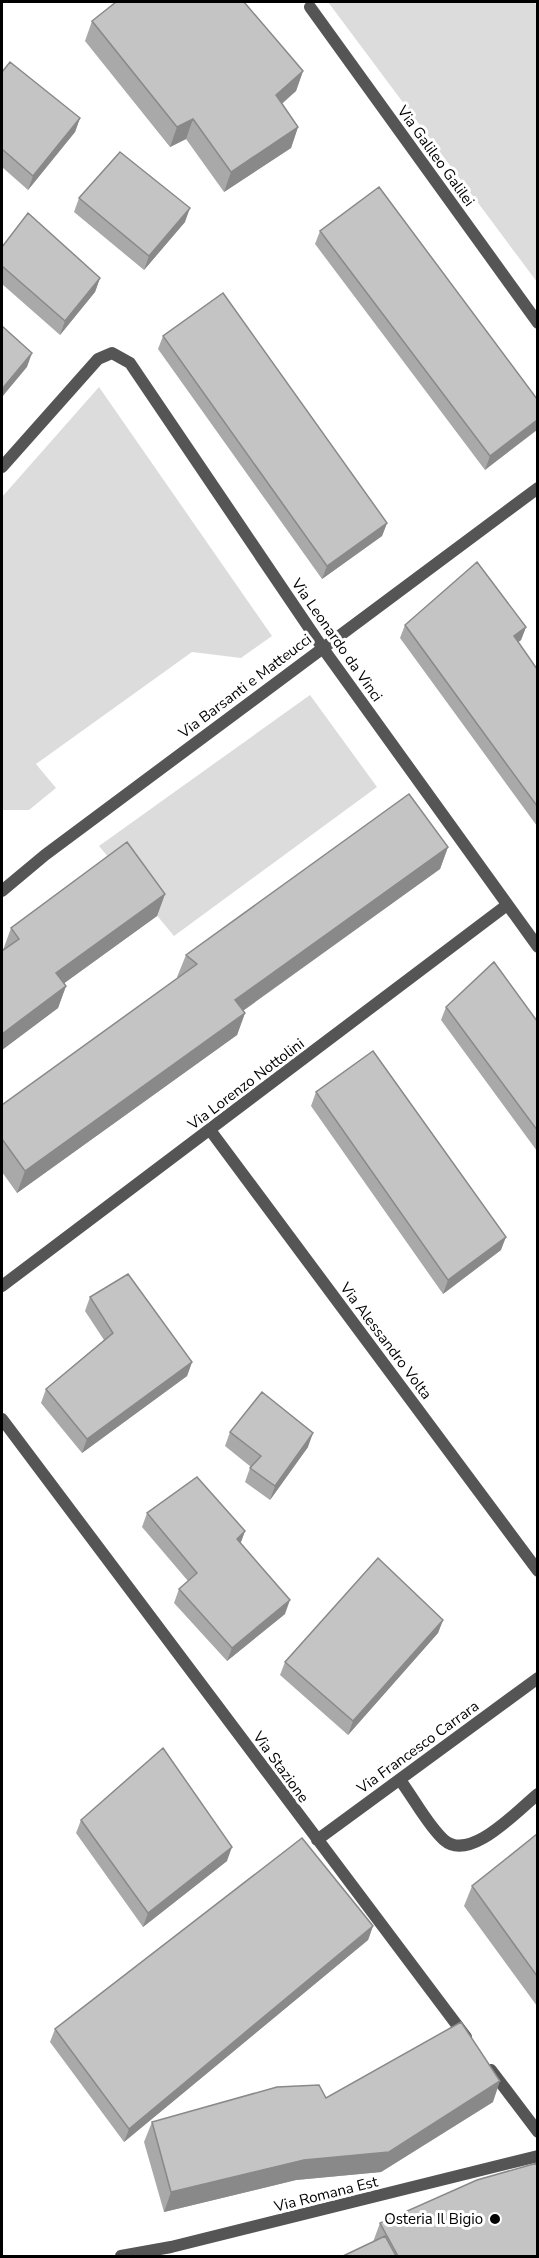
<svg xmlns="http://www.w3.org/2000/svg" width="539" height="2258" viewBox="0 0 539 2258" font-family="'Nunito Sans',sans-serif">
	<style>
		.green { fill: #dcdcdc }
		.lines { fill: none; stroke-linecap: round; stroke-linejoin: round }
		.service { stroke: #555; stroke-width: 12 }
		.minor { stroke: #555; stroke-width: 12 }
		.tertiary { stroke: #555; stroke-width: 12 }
		.wall { fill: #a9a9a9 }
		.shaded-wall { fill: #898989 }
		.building { fill: #c4c4c4; stroke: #898989; stroke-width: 1.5 }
		.poi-dot { fill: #000; stroke: #fff; stroke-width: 2 }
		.labels { text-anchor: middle; stroke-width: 6; stroke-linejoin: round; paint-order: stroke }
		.street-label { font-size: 15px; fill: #000; stroke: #fff }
		.poi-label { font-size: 15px; fill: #000; stroke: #fff; text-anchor: end }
	</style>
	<rect width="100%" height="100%" fill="#fff"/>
	<path class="green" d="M328,2H534L537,6V282Z
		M99,387L272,636L241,658L192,652L36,764L56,788L29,810H2V497Z
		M310,695L377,787L174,936L99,846Z"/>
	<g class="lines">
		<path class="service" d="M400,1780C413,1797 428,1826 444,1840C470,1863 518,1810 538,1794"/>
		<path class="minor" d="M310,7L538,323
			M2,467L98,359L112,353L130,363L322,647L538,947
			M2,891L45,855L538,488
			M210,1130L538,1571
			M2,1286L507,905
			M2,1419L466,2037
			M317,1840L538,1678
			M491,2070L538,2132"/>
		<path class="tertiary" d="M121,2256L171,2247L538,2156"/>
	</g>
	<path class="wall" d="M92,21L303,71L296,91L282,104L298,127L291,148L224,192L186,139L170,147L85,41Z
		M2,72L80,118L75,132L28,190L2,167Z
		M79,198L185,222L144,270L74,212Z
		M320,231L537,399L485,470L315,244Z
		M2,247L100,278L95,292L60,335L2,284Z
		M163,336L387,523L382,536L322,579L158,349Z
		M405,625L526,627L521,640L518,642L537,669V826L400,638Z
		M448,847L440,869L243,1011L245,1013L237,1035L17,1193L2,1172V1105L178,978L177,977L186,955Z
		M165,894L157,916L64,983L66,986L58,1008L2,1050V951L3,950L11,928Z
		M446,1007L537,1021V1151L441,1020Z
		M316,1092L501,1250L443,1294L311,1106Z
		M90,1297L192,1362L187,1376L82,1453L41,1403L46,1389L104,1340L85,1311Z
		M230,1432L308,1447L270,1500L245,1482L250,1468L251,1467L225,1446Z
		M147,1513L245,1531L240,1543L285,1614L227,1661L174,1603L179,1589L188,1581L142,1527Z
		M443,1620L438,1633L348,1735L280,1675L285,1662Z
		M81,1820L227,1861L143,1927L76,1833Z
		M537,1834V2006L464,1906L472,1886Z
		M373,1926L368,1940L124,2142L50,2042L55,2029Z
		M326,2098L493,2102L381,2172L296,2180L164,2212L144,2142L152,2122Z
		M380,2223L537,2256H343L373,2242Z"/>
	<path class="shaded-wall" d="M303,71L296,91L268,115L276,95Z
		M80,118L75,132L28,190L33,176Z
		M193,119L186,139L170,147L177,127Z
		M298,127L291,148L224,192L231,172Z
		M190,208L185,222L144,270L149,256Z
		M100,278L95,292L60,335L65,321Z
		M32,353L27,367L2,397V389Z
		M537,420V430L485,470L490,456Z
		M387,523L382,536L322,579L327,566Z
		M526,627L521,640L509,650L514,636Z
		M448,847L440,869L227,1022L235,1000Z
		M165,894L157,916L48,995L56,973Z
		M66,986L58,1008L2,1050V1034Z
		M245,1013L237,1035L17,1193L25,1171Z
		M506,1237L501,1250L443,1294L448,1280Z
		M192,1362L187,1376L82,1453L87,1439Z
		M313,1433L308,1447L270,1500L275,1486Z
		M245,1531L240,1545L237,1539Z
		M290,1600L285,1614L227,1661L232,1648Z
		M443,1620L438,1633L348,1735L353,1721Z
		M232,1847L227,1861L143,1927L148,1913Z
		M373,1926L368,1940L124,2142L129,2129Z
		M500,2081L493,2102L381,2172L296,2180L164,2212L171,2192Z"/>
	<path class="building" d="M116,2H244L303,71L276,95L298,127L231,172L193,119L177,127L92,21Z
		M10,62L80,118L33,176L2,149V72Z
		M120,152L190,208L149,256L79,198Z
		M379,187L537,399V420L490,456L320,231Z
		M28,213L100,278L65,321L2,266V247Z
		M223,293L387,523L327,566L163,336Z
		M2,326L32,353L2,389Z
		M477,562L526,627L514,636L537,669V806L405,625Z
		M409,794L448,847L235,1000L245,1013L25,1171L2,1139V1105L197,964L186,955Z
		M127,842L165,894L56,973L66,986L2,1034V951L19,939L11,928Z
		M494,962L537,1021V1130L446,1007Z
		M373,1051L506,1237L448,1280L316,1092Z
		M128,1274L192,1362L87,1439L46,1389L113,1333L90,1297Z
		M262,1392L313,1433L275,1486L250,1468L261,1456L230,1432Z
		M197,1477L245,1531L237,1539L290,1600L232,1648L179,1589L197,1573L147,1513Z
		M378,1558L443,1620L353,1721L285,1662Z
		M163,1748L232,1847L148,1913L81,1820Z
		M537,1834V1976L472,1886Z
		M302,1838L373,1926L129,2129L55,2029Z
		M461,2022L500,2081L389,2152L304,2160L171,2192L152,2122L277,2087L319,2085L326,2098Z
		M537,2163V2256H398L380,2223L477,2180Z
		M385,2236L396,2256H343Z"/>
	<circle class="poi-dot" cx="495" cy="2219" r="6"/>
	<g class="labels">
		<g class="street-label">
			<text transform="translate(436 156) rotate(54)" y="5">Via Galileo Galilei</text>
			<text transform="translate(337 640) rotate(55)" y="5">Via Leonardo da Vinci</text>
			<text transform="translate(245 686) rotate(-37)" y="5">Via Barsanti e Matteucci</text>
			<text transform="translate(246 1084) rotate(-37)" y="5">Via Lorenzo Nottolini</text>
			<text transform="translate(386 1341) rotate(53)" y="5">Via Alessandro Volta</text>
			<text transform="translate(418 1747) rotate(-36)" y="5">Via Francesco Carrara</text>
			<text transform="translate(281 1767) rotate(54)" y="5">Via Stazione</text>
			<text transform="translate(326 2194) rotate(-14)" y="5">Via Romana Est</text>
		</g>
		<g class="poi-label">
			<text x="483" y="2224">Osteria Il Bigio</text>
		</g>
	</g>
	<rect width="539" height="2258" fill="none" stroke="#000000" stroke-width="6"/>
</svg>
